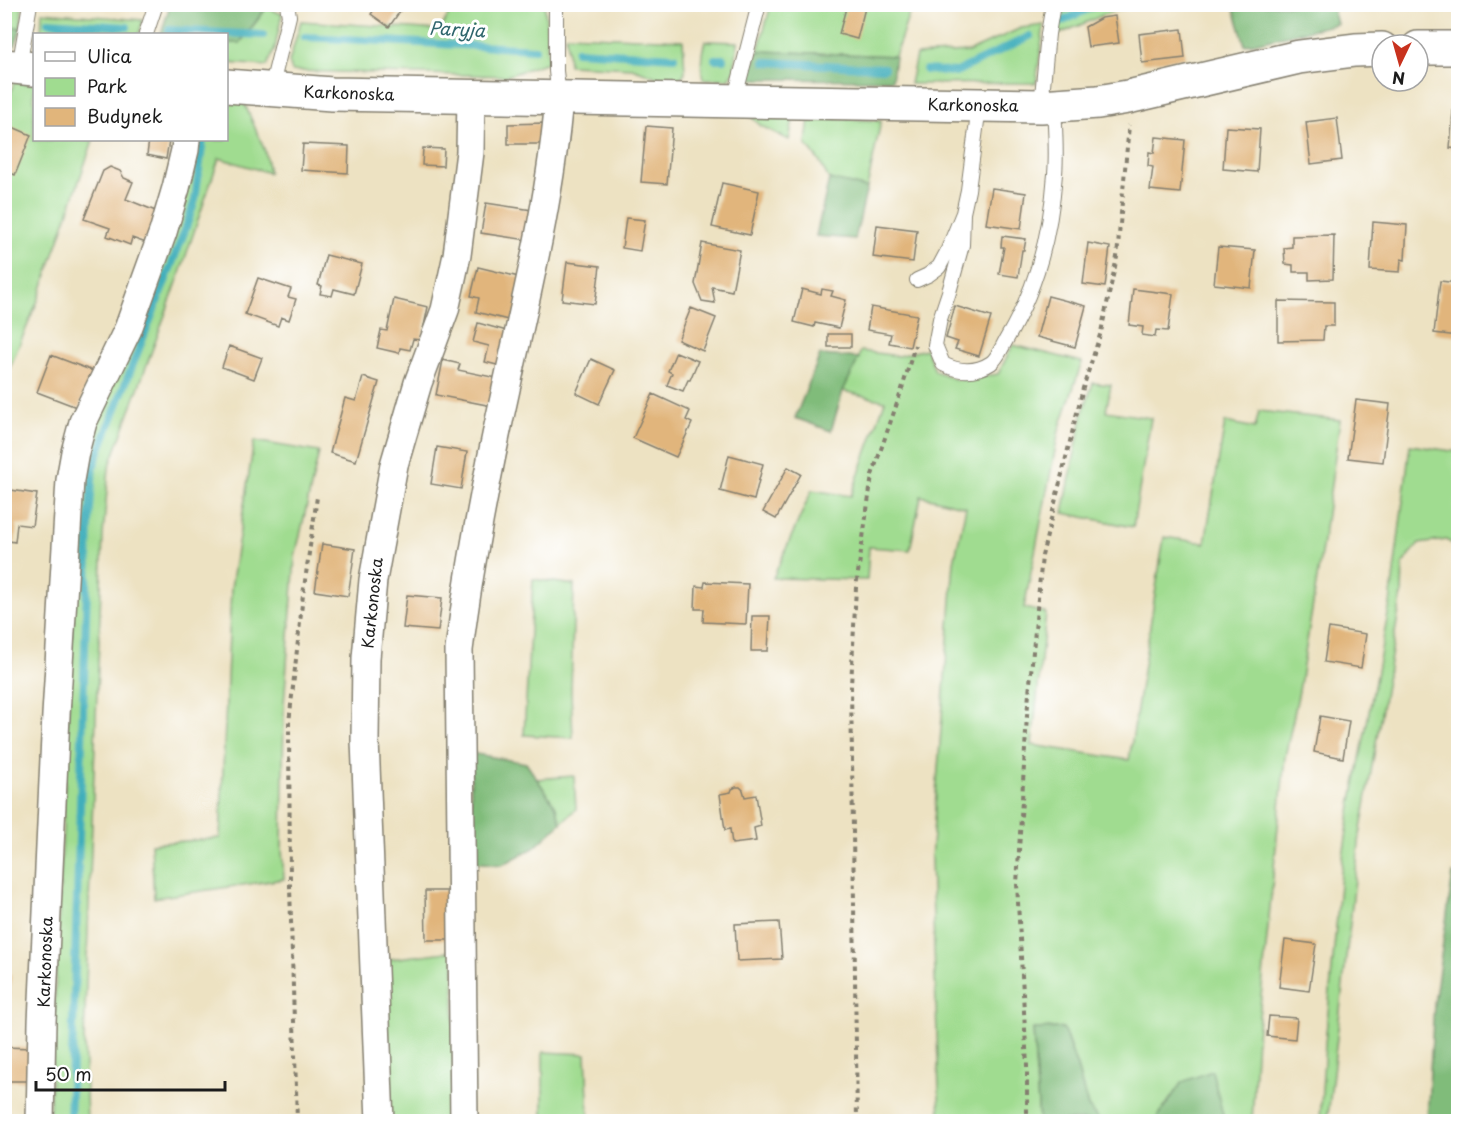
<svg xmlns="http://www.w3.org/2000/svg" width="1463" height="1126" viewBox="0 0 1463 1126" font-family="'Playpen Sans',sans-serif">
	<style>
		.green { fill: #a0dc90; stroke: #5e7c56; stroke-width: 1.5 }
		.forest { fill: #80bc7a; stroke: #4e6c4b; stroke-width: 1.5 }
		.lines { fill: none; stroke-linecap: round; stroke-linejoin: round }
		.stream { stroke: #3faebb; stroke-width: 8 }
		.building { fill: #e1b57b }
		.lane-casing { stroke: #847f6f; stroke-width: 16 }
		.street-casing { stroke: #847f6f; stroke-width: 30 }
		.secondary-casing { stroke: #847f6f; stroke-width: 36 }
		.path { stroke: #847f6f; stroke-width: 4; stroke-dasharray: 4.5 4.5; stroke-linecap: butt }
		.lane { stroke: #fff; stroke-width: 14 }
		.street { stroke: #fff; stroke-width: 27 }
		.secondary { stroke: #fff; stroke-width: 33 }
		.labels { text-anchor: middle; stroke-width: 6; stroke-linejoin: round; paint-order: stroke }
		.street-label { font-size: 16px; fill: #1c1c1c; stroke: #fff }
		.water-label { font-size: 18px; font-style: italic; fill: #2e656c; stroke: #fff }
	</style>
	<rect width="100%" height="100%" fill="#fff"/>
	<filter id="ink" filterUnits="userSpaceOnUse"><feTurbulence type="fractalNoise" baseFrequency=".0167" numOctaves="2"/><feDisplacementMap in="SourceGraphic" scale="12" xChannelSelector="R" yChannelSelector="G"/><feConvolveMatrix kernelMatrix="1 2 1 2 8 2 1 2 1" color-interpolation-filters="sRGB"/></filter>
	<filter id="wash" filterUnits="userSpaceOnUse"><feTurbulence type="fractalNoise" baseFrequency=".008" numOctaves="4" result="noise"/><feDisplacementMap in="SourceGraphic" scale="24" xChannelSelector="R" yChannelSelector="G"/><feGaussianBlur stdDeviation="1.35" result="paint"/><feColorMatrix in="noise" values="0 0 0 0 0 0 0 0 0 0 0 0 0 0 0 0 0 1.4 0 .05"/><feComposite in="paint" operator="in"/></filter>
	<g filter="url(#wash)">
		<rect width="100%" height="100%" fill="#ede2c2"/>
		<path class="green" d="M5,5H22L21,28L5,25Z
			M241,5H267V8L282,14L275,48L267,66L227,63V43H240L266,9Z
			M454,5H545L548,62L507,76L292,71L289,62L301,21L440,30Z
			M771,5H912L895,56L758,51Z
			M1079,5H1135L1103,15L1055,36L1056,15Z
			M42,12L143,20L139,34H41Z
			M1044,25L1036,83L910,84L916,55L968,52L1021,28Z
			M566,35L683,40L685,72L680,80L662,79L632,68L569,65Z
			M705,41L738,42L734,72L729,79H703C700,66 701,54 705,41Z
			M14,82L34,84V140H93L39,298L5,379L4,116Z
			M227,98L243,100L265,151L269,173L219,158L176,285L109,468L103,535L92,823L84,1039L87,1121L49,1122L80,464L195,140H226Z
			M744,110L794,115L789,140L761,126Z
			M809,117L881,121L867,188L829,179L819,161L806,144Z
			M1013,345L1082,362L1059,430L1024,608L1046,613L1032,745L1129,760L1164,537L1205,543L1225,422L1255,428L1259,411L1340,420L1324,535L1299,691L1285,757L1257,1037L1252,1121H1218L1224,1119L1182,1082L1155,1121H1100L1088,1107L1077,1067L1063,1028L1033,1029L1039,1121H940L931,859L954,562L966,507L921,496L910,550L869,547L867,580L773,578L812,490L851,496L885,401L843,391L861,351L898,356L926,349L935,371L957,380L998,374Z
			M1093,383L1111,385L1106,411L1151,418L1133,527L1063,513L1083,412Z
			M254,441L319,452L295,557L284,704L282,849L284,879L154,898L151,844L220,838L231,588Z
			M1410,445L1458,452V547L1446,540L1419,544L1403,563L1402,593L1360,835L1329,1108L1326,1121H1320L1325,1044L1342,863L1352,800L1390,604Z
			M533,579L574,585L571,692L573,738L524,735Z
			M574,776L576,809L561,823L556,807L537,779Z
			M454,951L455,1121H389L383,960Z
			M543,1052L586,1054L589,1121H543Z"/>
		<path class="forest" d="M170,5H241L266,8L240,43H227L226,34H161Z
			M1215,5H1332L1337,24L1245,45L1234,9Z
			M5,25L21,28L15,46H5Z
			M758,51L895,56L892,80L748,79Z
			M829,179L867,188L855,239L816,236Z
			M820,355L859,358L843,391L831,431L795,418Z
			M470,753L526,763L556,807L561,823L534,848L502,865L473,862Z
			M1453,874L1458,877V1121H1427L1434,1004Z
			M1063,1028L1077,1067L1088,1107L1100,1121H1039L1033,1029Z
			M1212,1071L1224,1119L1218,1122L1155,1121L1182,1082Z"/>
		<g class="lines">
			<path class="stream" d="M4,19H6
				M48,22L127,27
				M1061,22L1098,4
				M169,30L263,35
				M305,37L535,49
				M577,51L674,57
				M715,59H723
				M765,62L884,68
				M926,70L956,72L1030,36
				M70,1122L89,522L93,467L185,230L195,200L203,140"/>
		</g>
		<g id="blocks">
			<path class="building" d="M121,4H137L135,9Z
				M378,4H405L389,27L371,14Z
				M847,4H866L857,39L839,34Z
				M1115,16L1119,43L1088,47L1085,27L1101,18Z
				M1182,29L1185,58L1142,63L1139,34Z
				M1454,99H1458V149L1450,148Z
				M1337,118L1342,160L1311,164L1306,122Z
				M545,123V144H508V124Z
				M8,125L31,135L15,175L4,170V134Z
				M646,126L672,128L667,184L641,182Z
				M1226,127L1260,129L1257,172L1223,169Z
				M1156,137L1185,140L1180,193L1150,190L1153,167L1148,166L1149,152L1154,153Z
				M149,140H169L166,159L147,155Z
				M303,144L349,146L348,173L301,170Z
				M423,148L444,149L443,166L422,165Z
				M110,167L120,171L124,178L133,182L126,199L158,212L146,243L132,238L130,245L107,236L110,228L84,219L103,171Z
				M722,183L759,191L750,235L712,227Z
				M992,188L1026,193L1021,229L986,224Z
				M486,203L532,210L527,240L481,233Z
				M626,218L645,220L640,251L622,248Z
				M1373,222L1407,225L1405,260L1401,259L1400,272L1370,270Z
				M877,225L917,230L913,262L873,257Z
				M1334,235L1333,279L1309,280V272H1293V265L1285,264L1284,248L1292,247V236Z
				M1002,236L1026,239L1024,250H1022L1018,277L999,274L1004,247H1001Z
				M702,243L740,250L732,291L712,287L715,303L702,301L695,284Z
				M1088,243L1110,247L1105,287L1083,284Z
				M1218,247L1255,250L1251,288L1214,284Z
				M326,255L362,264L354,294L334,289L332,296L320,294L322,286L318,285Z
				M567,262L600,266L595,304L562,300Z
				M478,267L527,279L516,322L476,312L479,298L471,296Z
				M258,278L291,289L288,297L296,299L289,320L281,317L278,326L245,314Z
				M1440,281L1458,283V336L1434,333Z
				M802,289L821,294L822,289L833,291L831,296L846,300L839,328L815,323L814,327L794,322Z
				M1133,289L1173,294L1168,331L1156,330L1155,337L1142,335L1143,327L1129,325Z
				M1048,296L1086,306L1075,347L1037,337Z
				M394,299L428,307L421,340L413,339L410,350L400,348L399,353L377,348L381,330L387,331Z
				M1278,301L1334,302V326H1324L1323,340L1278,341Z
				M955,306L991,317L979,356L955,349L958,342L946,338Z
				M871,307L917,315L910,347L889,343L891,334L867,330Z
				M691,308L716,318L703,351L678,340Z
				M478,323L514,333L505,367L485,362L489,346L473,342Z
				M828,334H851V347H828Z
				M229,346L262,358L254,379L222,367Z
				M676,352L698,361L690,380H688L683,391L667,385L672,373L668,371Z
				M51,355L93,371L79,408L37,392Z
				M591,359L615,370L599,404L576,393Z
				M443,360L460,364L458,370L497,378L492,406L436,395Z
				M363,377L379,382L356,461L330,453L345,398L356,401Z
				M653,394L690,411L686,420L692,423L676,457L633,438Z
				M1356,400L1390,404L1383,462L1348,458Z
				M437,447L467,452L461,489L431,484Z
				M729,455L763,464L754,500L720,491Z
				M788,467L801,474L776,519L763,512Z
				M4,489L37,494L32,526L17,524L15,542L4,540Z
				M322,544L355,549L348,596L315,591Z
				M705,582L748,584L746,624L703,622L704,609H695L696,586L704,587Z
				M407,595L442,598L438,631L403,628Z
				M752,616H770L768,651H751Z
				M1329,628L1366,634L1361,668L1324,662Z
				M1320,716L1349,721L1343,758L1314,752Z
				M736,787H740L743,790L745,797L756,795L761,826L754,828L756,841L732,844L730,829L725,830L720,794L731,792L732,789Z
				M425,891H453V940H426Z
				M779,922L782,959L737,961L735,924Z
				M1285,940L1316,944L1309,991L1279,987Z
				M4,974H11L9,1006H4Z
				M1269,1016L1297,1018L1295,1039L1267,1036Z
				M4,1047L31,1048L30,1081H4Z"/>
		</g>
	</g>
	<g filter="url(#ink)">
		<use href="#blocks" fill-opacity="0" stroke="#847f6f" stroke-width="1.5"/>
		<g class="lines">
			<defs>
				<path id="lane" d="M556,4V71L559,98
					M146,34L156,4
					M19,67L30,4
					M271,89L289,16L287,4
					M734,101L759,4
					M1041,106L1048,34L1053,4
					M963,213L962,245L949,292L940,319L935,345L943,364C958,372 976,373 991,363C997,359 1002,347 1006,340C1036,290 1051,232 1055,174C1057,151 1055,128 1054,105
					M917,280L928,275L939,267L947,252L963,213L968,190L979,106"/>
				<path id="street" d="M40,1122L42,1022L56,715L70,480L75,452L83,422L128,329L163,232L176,188L185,150L186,140
					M380,1122L365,740L366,658L373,580L394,465L418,383L445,310L457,255L470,152L471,96
					M464,1122L459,650C470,562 487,475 506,389C527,293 551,197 559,98"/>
				<path id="secondary" d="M1418,48H1458
					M4,66L34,69
					M226,86L332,94L1041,106L1098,102L1128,97L1299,57L1355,50L1382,49"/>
			</defs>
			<use href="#lane" class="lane-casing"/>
			<use href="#street" class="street-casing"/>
			<use href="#secondary" class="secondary-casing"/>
			<path class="path" d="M297,1122L290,887L289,723L303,595L317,497
				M857,1122L851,686L856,587L872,475L902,389L915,345
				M1027,1122V1066L1017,884L1027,715L1042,556L1083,388L1101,332L1117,257L1129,125"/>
			<use href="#lane" class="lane"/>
			<use href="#street" class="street"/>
			<use href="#secondary" class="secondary"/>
		</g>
	</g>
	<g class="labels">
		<g class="street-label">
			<text transform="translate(349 93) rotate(2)" y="6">Karkonoska</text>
			<text transform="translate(973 105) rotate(1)" y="6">Karkonoska</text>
			<text transform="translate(372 603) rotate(-84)" y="6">Karkonoska</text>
			<text transform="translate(45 962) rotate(-88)" y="6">Karkonoska</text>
		</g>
		<g class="water-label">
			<text transform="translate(457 30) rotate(3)" y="6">Paryja</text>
		</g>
	</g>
	<rect width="1463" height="1126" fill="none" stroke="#fff" stroke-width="24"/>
	<rect x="33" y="33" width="195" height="108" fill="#ffffff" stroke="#a4a4a4" stroke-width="1.5"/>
	<rect x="45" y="52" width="30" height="9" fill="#ffffff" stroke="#a4a4a4" stroke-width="1.5"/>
	<text x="87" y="63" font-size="18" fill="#1c1c1c">Ulica</text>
	<rect x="45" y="78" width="30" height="18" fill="#a0dc90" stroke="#a4a4a4" stroke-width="1.5"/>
	<text x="87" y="93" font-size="18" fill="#1c1c1c">Park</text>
	<rect x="45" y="108" width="30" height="18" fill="#e1b57b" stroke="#a4a4a4" stroke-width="1.5"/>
	<text x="87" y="123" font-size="18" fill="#1c1c1c">Budynek</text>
	<g transform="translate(1400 63) rotate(185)"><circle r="28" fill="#ffffff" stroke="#a4a4a4" stroke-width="1.5"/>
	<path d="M0-4.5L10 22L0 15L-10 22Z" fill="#c8321e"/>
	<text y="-9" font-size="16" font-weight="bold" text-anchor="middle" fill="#1c1c1c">N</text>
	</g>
	<path d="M36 1081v9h189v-9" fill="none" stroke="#1c1c1c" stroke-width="3"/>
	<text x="45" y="1081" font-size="18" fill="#1c1c1c" stroke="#ffffff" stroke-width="4.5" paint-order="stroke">50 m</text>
</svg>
